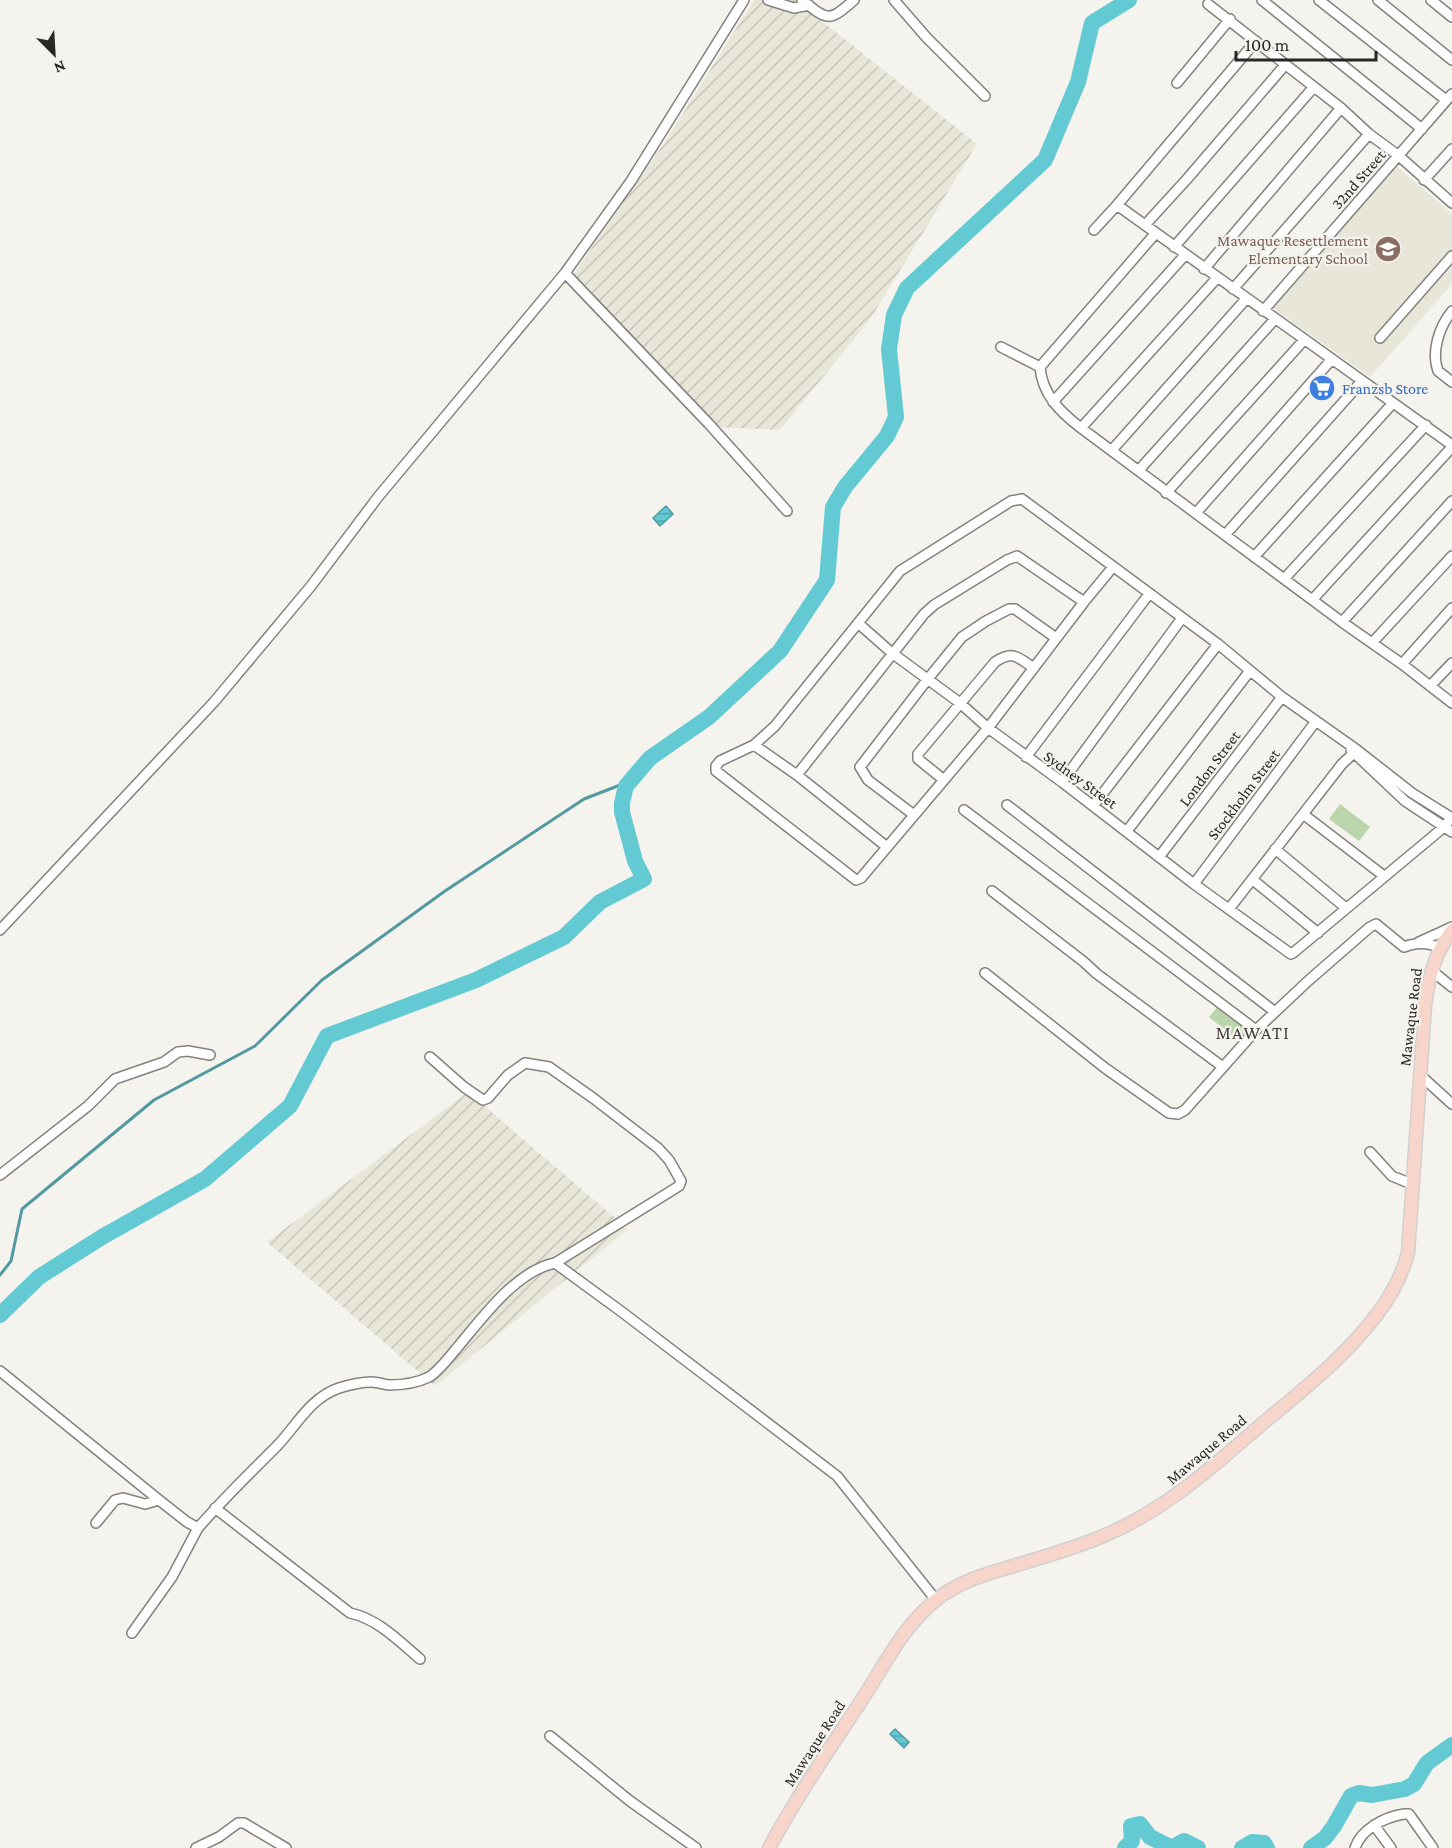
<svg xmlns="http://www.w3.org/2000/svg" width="1452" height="1848" viewBox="0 0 1452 1848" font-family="'Crimson Pro',serif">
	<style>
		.built { fill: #e8e6d9 }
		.industrial { fill: url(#industrial-furrows) }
		.park { fill: #bad5ac }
		.water { fill: url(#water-rules); stroke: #5299a0; stroke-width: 1.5 }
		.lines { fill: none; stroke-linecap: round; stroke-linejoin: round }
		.stream { stroke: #5299a0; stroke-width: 3 }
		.river { stroke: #63cad4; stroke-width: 16 }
		.minor-casing { stroke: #83827d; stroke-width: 12 }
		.major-casing { stroke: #d0d0cf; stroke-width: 15 }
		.minor { stroke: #fff; stroke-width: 9 }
		.major { stroke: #f8d5cb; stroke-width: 12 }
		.labels { text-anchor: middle; stroke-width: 4.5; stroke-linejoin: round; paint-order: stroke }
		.street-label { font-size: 16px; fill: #292826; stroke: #f4f3ed }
		.education-label { font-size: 16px; fill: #785e54; stroke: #f4f3ed; text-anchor: end }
		.shop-label { font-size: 16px; fill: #366cbe; stroke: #f4f3ed; text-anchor: start }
		.neighbourhood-label { font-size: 18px; letter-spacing: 1.5px; fill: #403f3b; stroke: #f4f3ed }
	</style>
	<defs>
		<pattern id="industrial-furrows" width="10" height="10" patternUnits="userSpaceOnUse" patternTransform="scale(1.5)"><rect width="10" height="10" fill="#e8e6d9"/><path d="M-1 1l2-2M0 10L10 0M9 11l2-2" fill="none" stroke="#c7c5ba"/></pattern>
		<pattern id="water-rules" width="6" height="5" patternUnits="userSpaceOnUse" patternTransform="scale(1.5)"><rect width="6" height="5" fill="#63cad4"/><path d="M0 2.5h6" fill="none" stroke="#52a4ac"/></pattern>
	</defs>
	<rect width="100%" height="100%" fill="#f4f3ed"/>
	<path class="built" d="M1396,166L1452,214V284L1370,377L1273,308Z"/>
	<path class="industrial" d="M754,0H795L977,144L871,318L780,430L715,427L573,275L665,142Z
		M468,1092L628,1229L435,1386L267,1242Z"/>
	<path class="park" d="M1340,804L1370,827L1359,841L1329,819Z
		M1219,1005L1252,1030L1242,1043L1209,1017Z"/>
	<path class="water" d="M666,506L673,514L660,526L653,518Z
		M895,1729L909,1742L904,1748L890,1734Z"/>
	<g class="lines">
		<path class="stream" d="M0,1275L11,1261L22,1209L154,1100L255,1046L322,980L445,891L584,799L628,782"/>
		<path class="river" d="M0,1315L39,1277L102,1237L205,1179L290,1106L327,1036L476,980L564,937L600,902L644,879L635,861L622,812V803L626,786L650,758L709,717L780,651L827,580L833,507L845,487L887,436L896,417L889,349L894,315L907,288L1045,160L1078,82L1092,23L1129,0
			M1125,1848L1132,1841L1131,1826L1140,1824L1150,1837L1172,1848L1184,1841L1198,1848
			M1242,1848L1252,1842L1264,1843L1267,1848
			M1311,1848L1325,1838L1334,1826L1351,1796L1359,1793L1372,1795L1405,1789L1414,1784L1427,1763L1452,1745"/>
		<defs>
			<path id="minor" d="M768,0L794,8L809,5
				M802,0C828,21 829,22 854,0
				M894,0L927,38L985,96
				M1262,0L1422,129
				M1319,0L1446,100
				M1378,0L1452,60
				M1431,0L1452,17
				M1208,4L1341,108L1369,134L1399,156L1452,203
				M1177,83L1230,19
				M1424,180L1452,149
				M1117,205L1256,41
				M1145,225L1187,179L1285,65
				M1094,230L1117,205L1452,445
				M1155,234L1040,367C1042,394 1060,412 1081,428L1342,622L1402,664L1452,703
				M1174,247L1313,88
				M1204,269L1341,108
				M565,273L709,424L787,511
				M1233,289L1369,134
				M1263,311L1452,94
				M1452,311C1439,327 1431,352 1438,371L1452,382
				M1380,338L1452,256
				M1001,347L1040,367
				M1053,402L1185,255
				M1081,428L1217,278
				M1112,450L1246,299
				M1139,470L1275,319
				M1166,493L1304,340
				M1196,513L1332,359
				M1225,535L1362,381
				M1254,557L1393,403
				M1113,567L1084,602L988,728L861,878L856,880L716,771V766L720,761L754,745L775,726L900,571L1011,501L1022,499L1218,644L1282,697L1357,750L1412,793L1452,818
				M1284,579L1426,425
				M1313,599L1452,447
				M1342,622L1452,501
				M858,623L892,653L960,703L988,728L1062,782L1194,884L1291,954L1293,953L1444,827L1451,818
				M1372,643L1452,556
				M1402,664L1452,608
				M1430,686L1452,663
				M754,745L797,775L887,847
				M1351,750L1405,801L1452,832
				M1026,757L1149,594
				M797,775L924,614L934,605L1007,560L1017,556L1084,602
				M944,780L918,759V754L995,662C1013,650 1017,657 1034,668
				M1062,782L1182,618
				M1007,805L1275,1012
				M1093,806L1218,644
				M964,810L1256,1030L1308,981L1370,927L1376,924L1404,947C1418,942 1426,943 1439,947
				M1303,814L1384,876
				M914,815L868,780L860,767L927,680L962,637L986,621L1009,609H1015L1056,638
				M1127,831L1249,672
				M1275,849L1346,908
				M1159,857L1282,697
				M1253,880L1318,933
				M1194,884L1316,721
				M992,891L1084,962L1097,974L1223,1067
				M1229,909L1342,764L1357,750
				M0,930L214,702L311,586L378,497L565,273L631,181L744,0
				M1419,942L1452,927
				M1431,970L1452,987
				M985,973L1105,1068L1169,1113L1178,1114L1185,1110L1256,1030
				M1419,1074L1452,1104
				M1370,1152L1392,1176L1414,1185
				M0,1175L88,1106L115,1079L164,1062L178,1052L188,1051L210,1055
				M555,1263L622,1312L837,1476L936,1600
				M0,1371L159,1500L187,1522L198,1528C223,1499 250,1473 277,1446C297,1425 310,1398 339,1388C349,1385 360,1382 371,1382C377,1382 383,1384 389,1385C401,1385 417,1383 429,1377C439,1371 449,1357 457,1348C482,1318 516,1271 555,1263L679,1186L681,1181L669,1160L658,1148L593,1098L549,1067L525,1063L508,1075L488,1098L483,1100L464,1087L430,1057
				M215,1508L350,1613C378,1619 399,1641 420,1659
				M96,1523L115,1500L123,1498L145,1504L159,1500
				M132,1633L172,1577L198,1528
				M550,1736L630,1801L696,1848
				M1374,1825L1391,1848
				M196,1848L219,1837L238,1823H244L286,1848
				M1355,1848C1361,1829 1385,1817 1404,1814H1409L1433,1848"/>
			<path id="major" d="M769,1848C797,1796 831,1747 863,1698C885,1664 904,1625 936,1600C958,1582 983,1575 1010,1567C1040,1558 1072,1549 1101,1537C1166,1510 1211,1468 1263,1423C1303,1390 1347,1355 1378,1313C1392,1295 1402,1274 1408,1253L1425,1006C1429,976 1434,955 1452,930"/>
		</defs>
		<use href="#minor" class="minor-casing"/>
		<use href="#major" class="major-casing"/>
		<use href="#minor" class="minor"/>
		<use href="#major" class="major"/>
	</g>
	<defs>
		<symbol id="school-disc" viewBox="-11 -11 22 22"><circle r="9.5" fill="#8d6e63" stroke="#f4f3ed"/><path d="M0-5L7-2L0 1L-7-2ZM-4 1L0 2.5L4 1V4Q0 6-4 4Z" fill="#fff"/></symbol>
		<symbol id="supermarket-disc" viewBox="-11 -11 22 22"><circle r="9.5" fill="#3f7fe0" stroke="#f4f3ed"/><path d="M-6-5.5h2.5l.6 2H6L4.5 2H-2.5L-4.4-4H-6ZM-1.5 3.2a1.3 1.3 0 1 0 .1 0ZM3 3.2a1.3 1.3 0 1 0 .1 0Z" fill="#fff"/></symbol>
	</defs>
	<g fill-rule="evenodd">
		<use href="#school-disc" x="1373" y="234" width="30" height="30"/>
		<use href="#supermarket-disc" x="1307" y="373" width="30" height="30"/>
	</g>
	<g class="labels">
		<g class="street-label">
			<text transform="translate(1358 179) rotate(-49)" y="6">32nd Street</text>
			<text transform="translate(1209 768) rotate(-53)" y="6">London Street</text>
			<text transform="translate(1081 779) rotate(36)" y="6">Sydney Street</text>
			<text transform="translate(1243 794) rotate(-53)" y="6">Stockholm Street</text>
			<text transform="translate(1410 1017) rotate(-83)" y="6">Mawaque Road</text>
			<text transform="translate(1206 1449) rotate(-40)" y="6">Mawaque Road</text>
			<text transform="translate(814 1743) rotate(-57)" y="6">Mawaque Road</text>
		</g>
		<g class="education-label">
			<text x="1368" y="246">Mawaque Resettlement<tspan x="1368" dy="18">Elementary School</tspan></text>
		</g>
		<g class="shop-label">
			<text x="1342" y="394">Franzsb Store</text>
		</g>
		<g class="neighbourhood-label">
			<text x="1253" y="1039">MAWATI</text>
		</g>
	</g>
	<g transform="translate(54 54) rotate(156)" stroke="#f4f3ed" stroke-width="4.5" paint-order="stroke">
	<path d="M0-4.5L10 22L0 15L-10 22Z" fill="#292826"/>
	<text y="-9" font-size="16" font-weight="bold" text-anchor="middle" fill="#292826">N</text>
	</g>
	<path d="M1236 51v9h140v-9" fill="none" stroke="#292826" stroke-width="3"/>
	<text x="1245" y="51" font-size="18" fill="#292826" stroke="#f4f3ed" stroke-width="4.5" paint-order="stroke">100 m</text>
</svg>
